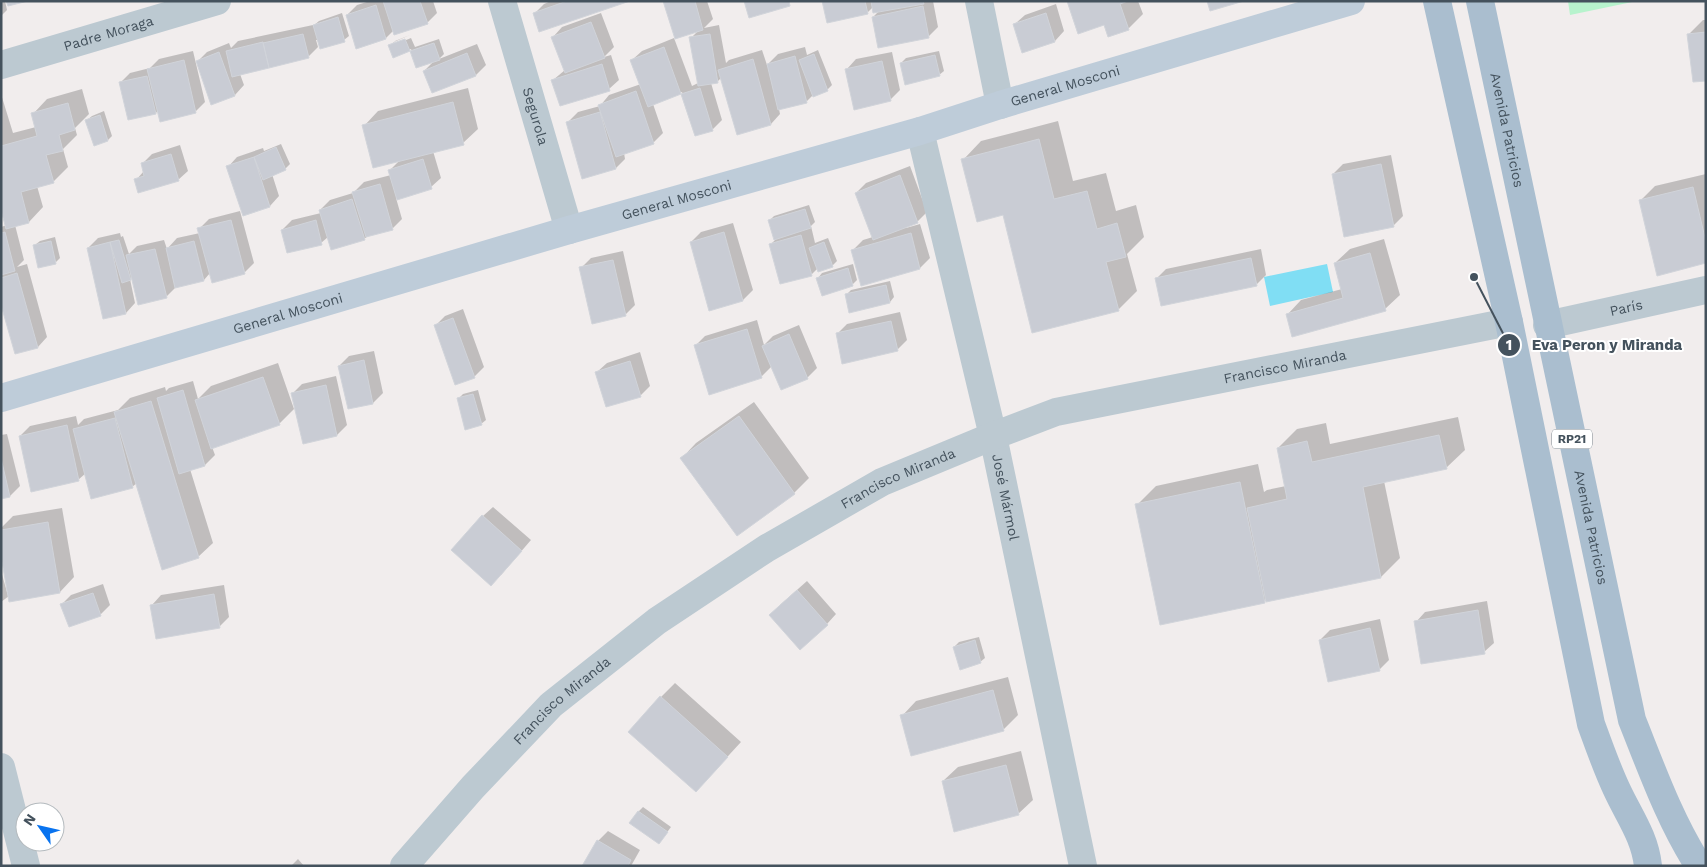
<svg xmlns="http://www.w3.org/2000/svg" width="1707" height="867" viewBox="0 0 1707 867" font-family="'Work Sans',sans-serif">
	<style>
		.green { fill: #b7f3cd }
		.water { fill: #80def4 }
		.shadow { fill: #0003 }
		.building { fill: #c9ccd4; stroke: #d1d4da }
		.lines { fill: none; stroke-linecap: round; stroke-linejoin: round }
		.street { stroke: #bcc9d1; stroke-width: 28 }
		.secondary { stroke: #beccd9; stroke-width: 28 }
		.primary { stroke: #aabecf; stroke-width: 28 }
		.labels { text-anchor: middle; stroke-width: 4; stroke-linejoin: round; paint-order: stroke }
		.shield { fill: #fff; stroke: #7c868e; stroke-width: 1 }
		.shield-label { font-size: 12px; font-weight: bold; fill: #44525d }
		.street-label { font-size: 14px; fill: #44525d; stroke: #fff }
		.leader { fill: none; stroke: #44525d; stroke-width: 2 }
		.callout-dot { fill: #44525d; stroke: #fff; stroke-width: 2 }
		.mark-label { font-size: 15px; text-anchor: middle; font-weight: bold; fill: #fff }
		.callout-label { font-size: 15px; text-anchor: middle; font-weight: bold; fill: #44525d; stroke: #fff; stroke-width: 4; stroke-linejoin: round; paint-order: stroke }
	</style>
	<rect width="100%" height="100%" fill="#f1eded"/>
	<path class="green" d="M1568,1H1637L1570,15Z"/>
	<path class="water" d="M1327,264L1333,292L1270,306L1264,277Z"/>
	<path class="shadow" d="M1,1H5L7,10L1,16Z
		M370,1H433L437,13L427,23L394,30L386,38L347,15L357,5Z
		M551,1H626L534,14L544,4Z
		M665,1H707L713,19L704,28L719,25L726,63L729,60L762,50L767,65L778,54L805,47L807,55L818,50L832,85L827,90L813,95L806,102L779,109L780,114L771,124L737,133L721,78L717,82L711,83L722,120L712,130L695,135L682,92L653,104L663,133L653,143L624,153L625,159L616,168L568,122L578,112L600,106L609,95L641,84L632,60L642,51L674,38L692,86L698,83L691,38L699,30Z
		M824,1H933L938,27L928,37L873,17L880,10L873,7L867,13Z
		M1068,1H1138L1143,14L1128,29L1105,24Z
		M1056,4L1064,31L1055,41L1015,24L1025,15Z
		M342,13L349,36L344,40H316L318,47L308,57L240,74L244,85L235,95L197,62L207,52L229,43L231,48L238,41L313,25V26L319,21Z
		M601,13L614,47L604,57L611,55L619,80L609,89L553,80L565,70L553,37L562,27Z
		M1703,20H1706V79L1688,35Z
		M410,35L394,42V45L411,38L415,47L439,39L444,54L439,59L477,44L486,65L476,75L432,92L424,71L435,60L417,66L411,49L394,56L390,46L395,41Z
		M193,51L205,102L195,112L158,110L156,113L129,119L120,83L130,73L150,68L159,59Z
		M939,51L944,71L939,75L901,63L906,58Z
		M892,52L900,90L890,100L847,69L856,59Z
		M468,88L478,129L463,143L433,151L441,178L431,187L396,198L402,219L392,229L368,236L364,239L328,237L321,243L282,230L292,220L321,213L320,210L330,200L353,193L364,182L391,175L389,171L400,160L364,126L378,111Z
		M82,89L89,114L75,128L77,135L63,149L68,167L53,182L37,186L43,207L29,222L15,225L24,260L17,267L27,264L47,337L38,347L1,300V227L7,225L1,205V94L13,133L36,127L33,114L47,99Z
		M104,111L112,136L108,140L87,120L92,116Z
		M1058,121L1073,181L1106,173L1116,211L1136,205L1144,237L1127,254L1137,291L1118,310L963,160L981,141Z
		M281,144L290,164L285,169L272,174L279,196L270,206L244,214L228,167L237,157L263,148L264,151Z
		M180,145L188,171L178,180H136L144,171L142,164L152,154Z
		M1391,155L1403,216L1393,226L1333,174L1343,164Z
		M910,166L927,212L917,222L905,227L906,228L920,224L930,258L920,268L853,250L863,240L873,237L856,193L866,183Z
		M1706,174V262L1641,200L1655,186Z
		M809,205L815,222L811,226L815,243L828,238L837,261L832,266L818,268L811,275L771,244L776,239L770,220L774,216Z
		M240,211L254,263L244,273H210L204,280L176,287L166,297L133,277L130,279L135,303L126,313L88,248L98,238L120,233L121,237L123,236L129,254L137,246L164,240L167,249L177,238L200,233L199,229L209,219Z
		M733,223L753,290L743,300L710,309L691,242L701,232Z
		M55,237L60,258L55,263L35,245L40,241Z
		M1384,239L1400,295L1385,309L1287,315L1301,300L1342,289L1335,263L1350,249Z
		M1261,249L1266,275L1257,284L1156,279L1166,269Z
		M623,251L635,305L625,315L581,268L591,258Z
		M853,264L857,280L853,284L823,294L818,278L822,273Z
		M890,281L894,297L890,302L846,295L851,290Z
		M463,309L484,367L474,377L435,326L445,316Z
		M900,312L907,340L897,350L837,334L847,324Z
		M757,320L764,345L773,336L799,325L817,368L807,378L772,366L761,377L695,346L705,336Z
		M374,351L383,393L373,403L349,408L339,366L349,356Z
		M640,352L650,386L640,396L597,372L607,363Z
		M278,363L294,409L279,424L212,447L215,455L205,465L190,469L213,543L198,557L137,483L132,487L86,473L78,480L20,436L30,426L76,416L78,425L84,419L118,410L130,398L165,387L166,391L169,388L193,381L198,399L211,386Z
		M336,376L347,425L337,435L304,442L293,393L302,384Z
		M478,390L486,420L481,424L458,399L463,394Z
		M754,402L809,478L794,493L737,534L682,458L696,443Z
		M1458,417L1465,450L1446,468L1384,481L1400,558L1381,577L1267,601V599L1264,602L1137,505L1156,486L1258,464L1264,492L1267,490L1286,486L1278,448L1297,429L1326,423L1330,444Z
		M7,434L20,486L10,496L1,498V435Z
		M493,507L531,540L501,575L483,516Z
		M62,508L74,577L60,592L9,596L1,602V571L7,592H9L1,548V528L13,516Z
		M807,581L836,614L827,624L780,605Z
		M103,584L110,605L100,615L62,604L71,595Z
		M224,585L229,617L219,627L152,605L161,595Z
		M1487,601L1494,643L1484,652L1416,622L1425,612Z
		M1380,619L1389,660L1379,670L1320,640L1330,630Z
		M979,637L985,658L980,662L954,647L959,642Z
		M1008,677L1018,715L1004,729L902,716L916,701Z
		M675,683L741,742L696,791L661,697Z
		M1021,751L1033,800L1018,814L943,781L958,767Z
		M643,807L671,827L659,843L638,812Z
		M608,831L640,850L631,866H584L598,841Z
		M298,859L304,866H291Z"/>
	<path class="building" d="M6,1H28L8,6Z
		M383,1H420L428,24L394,35Z
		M567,1H630L539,32L533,13Z
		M663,1H695L703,30L675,39Z
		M744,1H789L790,6L749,18Z
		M822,1H865L868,14L827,23Z
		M871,1H923L924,4L873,13Z
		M1067,1H1128L1120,4L1129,30L1108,37L1104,25L1078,34Z
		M1207,1H1244L1210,11Z
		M376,5L386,39L356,49L346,15Z
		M923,6L929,38L878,48L872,17Z
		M1046,13L1055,42L1022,53L1013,24Z
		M338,17L345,42L320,49L313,25Z
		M591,22L605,58L565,73L551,37Z
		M1706,32V81L1693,82L1687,34Z
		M303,34L309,58L269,68L263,43Z
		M710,34L718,83L698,86L689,37Z
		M405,39L410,51L393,58L388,45Z
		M263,42L269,68L232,77L226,51Z
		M434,43L440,60L416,68L410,51Z
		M664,47L681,94L648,107L630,60Z
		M219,52L235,96L211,105L196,61Z
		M467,53L476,76L432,93L423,71Z
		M814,54L828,91L813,97L799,60Z
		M935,55L940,76L905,85L900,63Z
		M795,56L807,103L778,110L767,64Z
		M753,59L771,125L737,135L718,70Z
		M184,60L196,113L160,122L147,69Z
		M882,61L891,101L854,110L845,69Z
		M602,64L610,91L560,106L551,80Z
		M147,76L156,114L128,120L119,82Z
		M700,88L713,131L695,136L681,94Z
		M636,91L654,144L616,157L598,105Z
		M453,102L464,145L373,168L362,125Z
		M68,103L75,130L59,135L63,151L46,155L54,183L21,192L29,223L6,229L1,210V146L37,136L31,113Z
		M600,112L616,169L582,179L566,122Z
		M100,115L108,141L94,146L85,120Z
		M1039,139L1054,199L1087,191L1097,229L1117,223L1126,257L1106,262L1119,311L1032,333L1003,215L977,222L961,159Z
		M276,147L286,170L263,180L254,157Z
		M171,154L179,181L138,193L134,179L144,176L141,163Z
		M254,157L270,207L243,216L226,166Z
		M423,159L432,189L397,200L388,170Z
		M1381,164L1394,227L1344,237L1332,174Z
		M900,175L918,223L873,240L855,193Z
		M380,184L393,230L366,237L352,192Z
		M1693,187L1706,242V263L1657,276L1639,200Z
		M352,199L365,240L331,250L319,210Z
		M805,209L811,228L774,240L768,220Z
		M231,220L245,274L212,283L197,228Z
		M316,220L322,245L287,253L281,230Z
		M5,232L15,271L1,275V233Z
		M724,232L743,301L709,311L690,242Z
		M911,233L920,269L861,286L851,250Z
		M801,235L812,276L780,284L769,244Z
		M119,240L131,280L122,283L110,242Z
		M51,241L56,264L38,268L33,245Z
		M194,241L204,281L175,288L166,248Z
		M110,242L126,314L103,319L87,248Z
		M824,242L833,267L818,272L809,248Z
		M155,249L167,298L138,305L126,255Z
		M1370,253L1386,311L1292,337L1286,314L1343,298L1334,263Z
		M1251,258L1257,286L1161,306L1155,278Z
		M613,260L626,316L592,324L579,267Z
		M848,268L853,286L822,296L816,278Z
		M17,273L38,348L15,354L1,305V278Z
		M886,285L890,303L849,313L845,294Z
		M453,318L475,378L455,385L434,325Z
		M891,321L898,351L842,364L836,333Z
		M747,329L762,378L709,395L694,345Z
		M789,334L808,379L781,390L762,346Z
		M364,360L373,404L348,409L338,366Z
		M630,361L641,397L606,407L595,372Z
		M263,377L280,425L211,449L195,400Z
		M326,385L337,436L303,444L291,393Z
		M183,390L205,466L179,474L157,398Z
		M473,394L482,425L465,430L457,398Z
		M151,401L199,558L162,570L114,412Z
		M739,416L795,494L737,536L680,458Z
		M115,418L133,488L91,499L73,429Z
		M67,425L79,481L31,492L19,436Z
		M1439,435L1447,469L1363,487L1381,578L1266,602L1247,508L1287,499L1277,448L1307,441L1312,462Z
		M1,458L10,497L1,499Z
		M1240,482L1265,603L1160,625L1135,504Z
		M482,515L522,551L491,586L451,550Z
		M48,522L60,593L9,602L1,556V530Z
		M797,590L828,625L800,650L769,615Z
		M93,593L101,616L69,627L60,604Z
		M214,594L220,628L156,639L150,605Z
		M1478,610L1485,654L1421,664L1414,621Z
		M1370,628L1380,671L1328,682L1319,640Z
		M975,640L981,663L960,670L953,647Z
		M993,690L1004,731L911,756L900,715Z
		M660,696L728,757L696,792L628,732Z
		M1006,765L1019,815L954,832L942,781Z
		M638,811L668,832L659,844L629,823Z
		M597,840L631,860L628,866H582Z"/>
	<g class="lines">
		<g class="street">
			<path id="s1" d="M502,1L569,230"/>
			<path d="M979,1L1000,105"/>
			<path id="s2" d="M1,65L217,1"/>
			<path id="s3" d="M920,131L993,436L1083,866"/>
			<path id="s4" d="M1547,325L1706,290"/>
			<path d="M1,767L26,866"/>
			<path id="s5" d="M404,866L473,787L551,705L657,621L767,548L882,482L993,436L1056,412L1509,322"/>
		</g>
		<path class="secondary" id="s6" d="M1,398L569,230L920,131L1000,105L1351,1"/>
		<g class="primary">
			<path d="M1437,1L1509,322L1591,724C1599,746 1607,769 1617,790C1629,816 1645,837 1648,866"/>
			<path id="s7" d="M1480,1L1632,720C1652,770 1670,821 1699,866"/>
		</g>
	</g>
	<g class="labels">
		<rect class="shield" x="1552" y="429.5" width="40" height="19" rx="4"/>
		<g class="shield-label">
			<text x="1572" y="443">RP21</text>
		</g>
		<g class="street-label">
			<text dy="5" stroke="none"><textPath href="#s2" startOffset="112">Padre Moraga</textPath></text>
			<text dy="5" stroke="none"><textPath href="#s6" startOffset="1109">General Mosconi</textPath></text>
			<text dy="5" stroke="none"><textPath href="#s1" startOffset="120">Segurola</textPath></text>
			<text dy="5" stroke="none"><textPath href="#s7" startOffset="132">Avenida Patricios</textPath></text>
			<text dy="5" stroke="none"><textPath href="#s6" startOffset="704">General Mosconi</textPath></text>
			<text dy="5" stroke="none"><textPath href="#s4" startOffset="81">París</textPath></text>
			<text dy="5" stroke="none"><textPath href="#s6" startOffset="299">General Mosconi</textPath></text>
			<text dy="5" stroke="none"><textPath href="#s5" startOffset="1039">Francisco Miranda</textPath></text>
			<text dy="5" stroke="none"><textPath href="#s5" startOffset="634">Francisco Miranda</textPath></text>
			<text dy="5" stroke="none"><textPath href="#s3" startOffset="376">José Mármol</textPath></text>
			<text dy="5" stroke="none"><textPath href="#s7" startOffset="538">Avenida Patricios</textPath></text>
			<text dy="5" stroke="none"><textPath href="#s5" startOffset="229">Francisco Miranda</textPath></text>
		</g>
	</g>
	<path class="leader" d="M1474 277L1509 345"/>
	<g class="callout-dot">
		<circle cx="1474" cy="277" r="5"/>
		<circle cx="1509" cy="345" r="12"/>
	</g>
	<g class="mark-label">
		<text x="1509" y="350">1</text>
	</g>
	<g class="callout-label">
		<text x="1607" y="350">Eva Peron y Miranda</text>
	</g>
	<rect width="1707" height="867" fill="none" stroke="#44525d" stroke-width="5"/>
	<g transform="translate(40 827) rotate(304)"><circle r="24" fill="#ffffff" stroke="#b4babe"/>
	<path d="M0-4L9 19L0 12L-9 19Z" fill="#0973ef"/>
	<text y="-8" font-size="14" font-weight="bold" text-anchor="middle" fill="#44525d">N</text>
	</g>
</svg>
